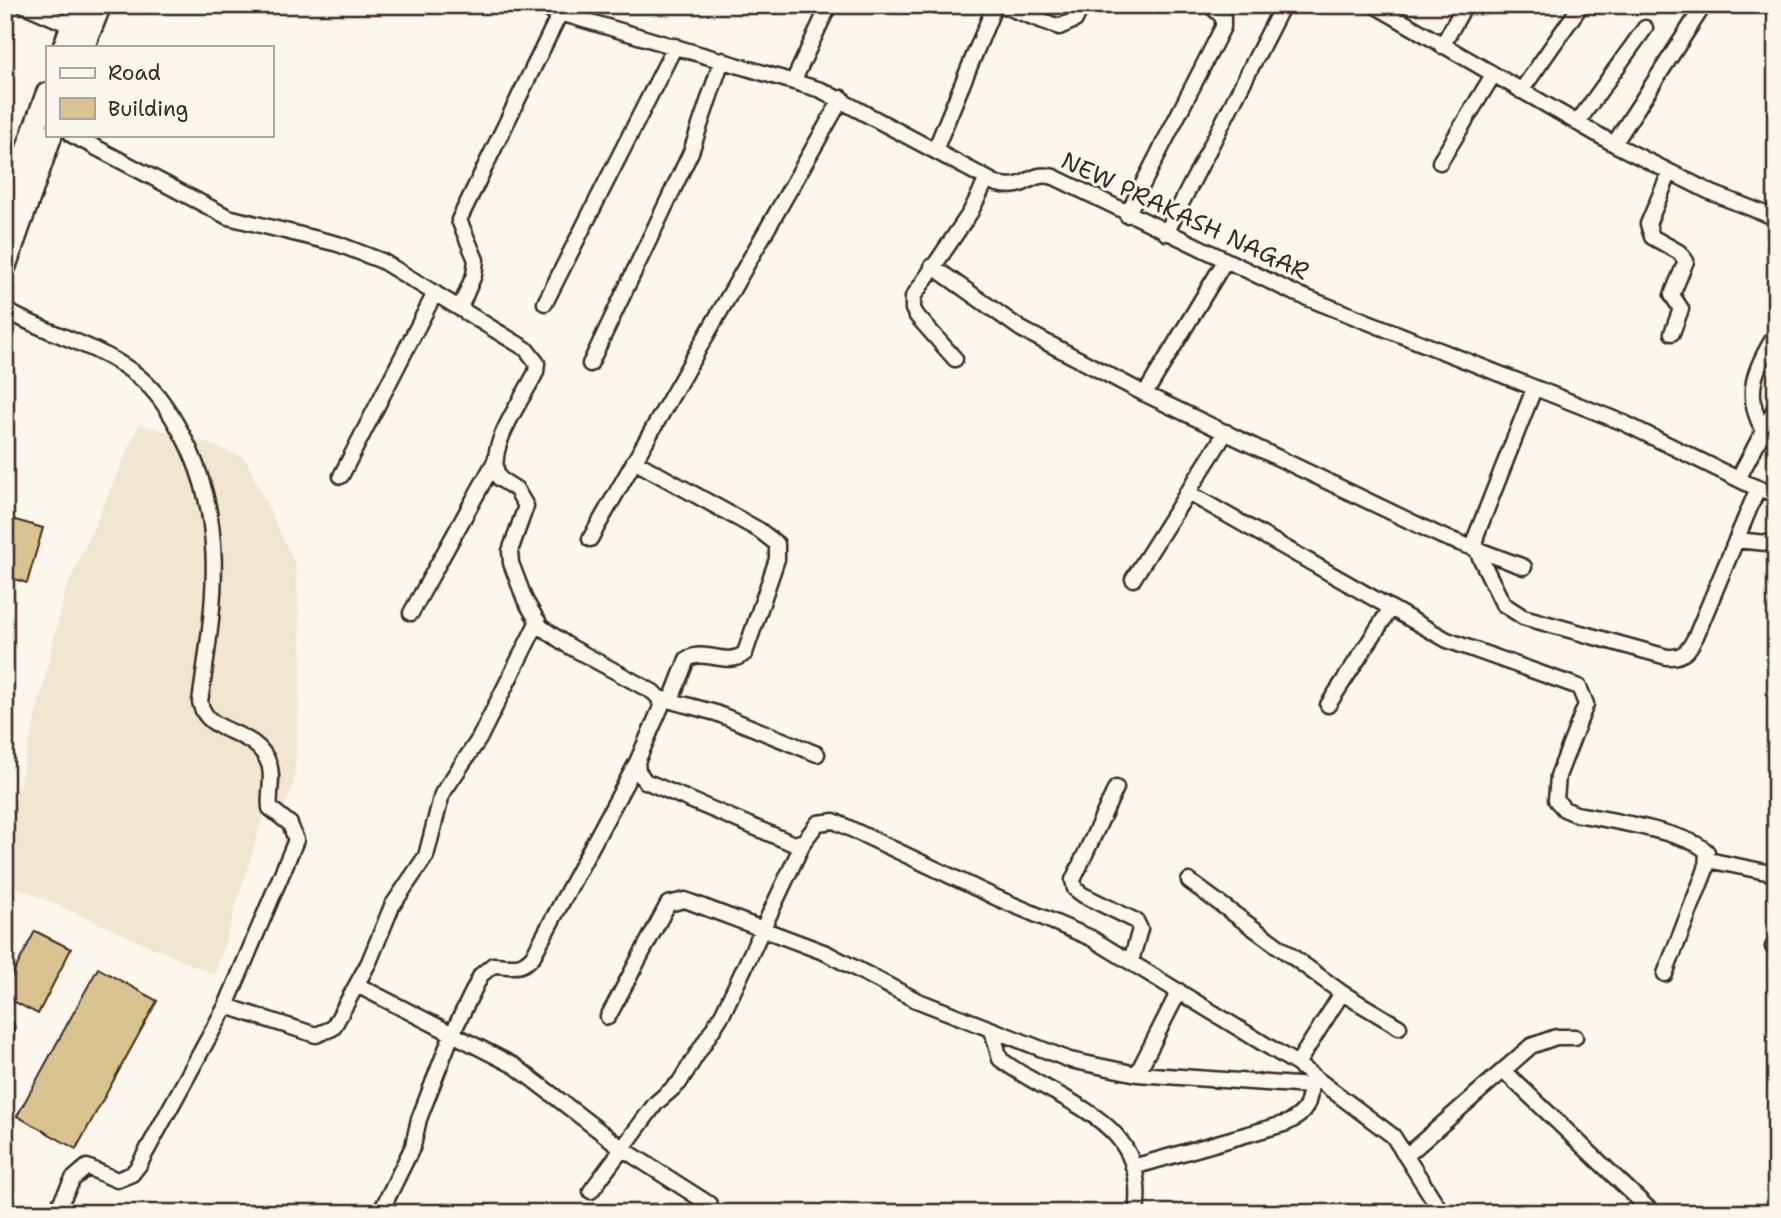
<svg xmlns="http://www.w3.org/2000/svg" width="1781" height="1218" viewBox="0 0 1781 1218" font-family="'Shantell Sans',sans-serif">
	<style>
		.built { fill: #f1e7d1 }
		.building { fill: #dbc291; stroke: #3b2a1e; stroke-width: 2 }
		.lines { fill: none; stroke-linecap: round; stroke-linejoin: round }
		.street-casing { stroke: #3b2a1e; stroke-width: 19 }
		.secondary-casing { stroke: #3b2a1e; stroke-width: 26 }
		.street { stroke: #fbf7ec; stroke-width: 14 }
		.secondary { stroke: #fbf7ec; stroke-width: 21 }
		.labels { text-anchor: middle; stroke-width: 6; stroke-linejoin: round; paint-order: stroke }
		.street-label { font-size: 24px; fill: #3b2a1e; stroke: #fbf7ec }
	</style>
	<rect width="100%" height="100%" fill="#fbf7ec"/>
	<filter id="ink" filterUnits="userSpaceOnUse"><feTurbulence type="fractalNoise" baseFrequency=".0143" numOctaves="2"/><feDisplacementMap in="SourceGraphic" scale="14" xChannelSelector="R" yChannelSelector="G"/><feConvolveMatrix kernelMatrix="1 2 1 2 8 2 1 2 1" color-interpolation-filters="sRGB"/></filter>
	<g filter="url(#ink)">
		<path class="built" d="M139,424L197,439L245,458L296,566L302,658L294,784L280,818H263L215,975L5,882V845L65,592Z"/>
		<path class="building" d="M5,517L43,528L27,583L8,577L13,564L5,562Z
			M35,931L71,949L38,1014L5,997V989Z
			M98,968L157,1001L76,1149L17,1116Z"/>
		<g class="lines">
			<defs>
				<path id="street" d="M24,5L72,26
					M533,5L821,90L997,184C1030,192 1027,170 1054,177L1292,292L1624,423L1748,484L1776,495
					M1001,5L1059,27L1075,20L1082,5
					M1374,5L1614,144L1712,193L1776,218
					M1442,46L1465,5
					M794,80L829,5
					M1521,91L1581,5
					M1577,123L1645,28
					M72,135L228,217L338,244L382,261L526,349L537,363L536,372C524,398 482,452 500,479L516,489L526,506L510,551L511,563L525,600L541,627L567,645L653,692L659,698L661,707L637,762L638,771L645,781L794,844L804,841L818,823L834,821L997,898L1091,938L1297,1064L1393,1136L1442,1213
					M1614,144L1704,5
					M935,150L995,5
					M1440,162L1493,75
					M1670,172L1648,224L1652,237L1679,252L1686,261L1672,295L1681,309L1672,333
					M1127,215L1223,27V17L1210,5
					M1166,233L1283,5
					M932,266L1021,329L1145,394L1441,536L1524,567
					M545,303L675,46
					M460,308L474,275L476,260L459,220L560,13
					M5,310C45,333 92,343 130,370C152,385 165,404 178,427C230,517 214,605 200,702C207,737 255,726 269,764C274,778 268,793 270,808L290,824L296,840L226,1006L139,1165L132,1174L117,1180L87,1167L73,1179L55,1213
					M955,359L917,316L913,309V297L970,213L987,179
					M590,364L691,152L722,60
					M1534,389L1476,536V549L1503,604L1523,617L1667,657C1684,658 1689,650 1696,636L1758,488
					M1145,394L1225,261
					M1763,430C1743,394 1755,367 1776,334
					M634,461L759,530L777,544V559L745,653C727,668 706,648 687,659L671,700
					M341,476L435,293
					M1738,479L1776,407
					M1187,492L1447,640L1579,687L1586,704L1558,776L1556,800L1564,809L1576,814C1604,819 1691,833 1707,852L1706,869L1665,974
					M590,539L842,98
					M1736,540L1776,544
					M1133,579L1226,432
					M411,613L495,461
					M664,699L716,713L817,754
					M1328,705L1391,608
					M1116,788L1073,880L1075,889L1083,895L1136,921L1140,929L1131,961
					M1708,860L1776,874
					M1189,881L1342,993L1399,1027
					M1773,947L1776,946
					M357,985L515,1066L623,1149L709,1204
					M226,1006L316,1035L333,1028L369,962L392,906L426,856L442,794L479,739L538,621
					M608,1017L668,904L685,900L826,953L916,1000L1070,1060L1137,1074L1311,1086
					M5,1027H6
					M992,1030L1000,1059C1060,1105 1150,1117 1136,1213
					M1297,1064L1342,993
					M1503,1070L1653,1213
					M1137,1074L1179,991
					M1406,1156L1531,1046L1556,1037H1575
					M1133,1167L1287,1123C1308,1113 1310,1102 1311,1079
					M591,1191L656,1103L679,1083L723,1013L804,841
					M380,1213L413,1146L419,1119L452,1034L481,975L493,965C511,965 520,971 533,956L637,762"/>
				<path id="secondary" d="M64,47L80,5
					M83,47L100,5
					M5,212L47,94
					M5,266L51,135"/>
			</defs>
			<use href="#street" class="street-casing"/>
			<use href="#secondary" class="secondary-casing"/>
			<use href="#street" class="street"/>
			<use href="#secondary" class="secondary"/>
		</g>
	</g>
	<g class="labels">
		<g class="street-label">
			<text transform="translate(1185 216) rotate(25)" y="8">NEW PRAKASH NAGAR</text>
		</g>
	</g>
	<rect width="1781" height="1218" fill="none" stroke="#fbf7ec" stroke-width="28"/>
	<rect x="14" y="14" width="1753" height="1190" fill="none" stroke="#3b2a1e" stroke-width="2.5" filter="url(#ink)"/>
	<rect x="46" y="46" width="228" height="91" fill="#fbf7ec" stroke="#aea59a" stroke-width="2"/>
	<rect x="60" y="68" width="35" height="10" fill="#fbf7ec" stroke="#aea59a" stroke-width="2"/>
	<text x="108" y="80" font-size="21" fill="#3b2a1e">Road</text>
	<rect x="60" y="98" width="35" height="21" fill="#dbc291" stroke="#aea59a" stroke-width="2"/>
	<text x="108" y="116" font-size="21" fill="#3b2a1e">Building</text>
</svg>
